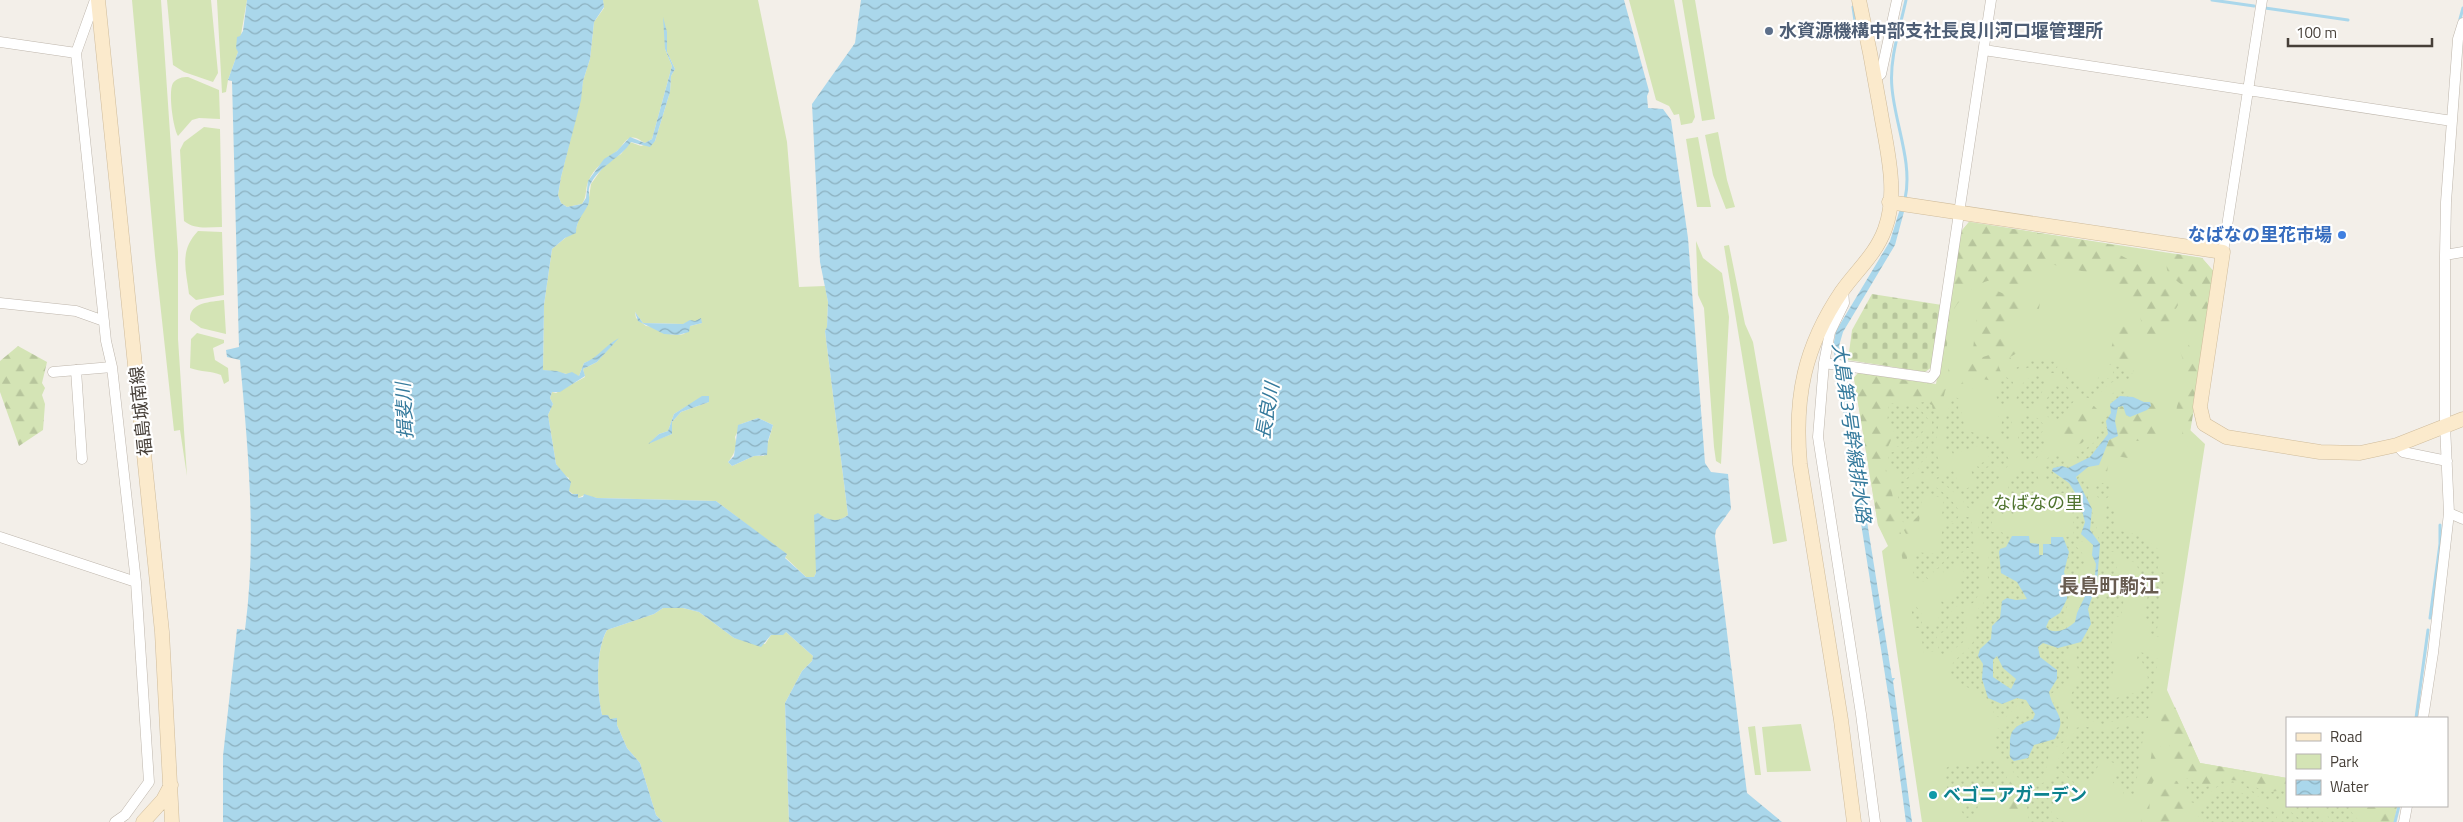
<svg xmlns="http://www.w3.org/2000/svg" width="2463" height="822" viewBox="0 0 2463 822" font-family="'Titillium Web','Noto Sans JP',sans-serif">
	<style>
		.green { fill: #d4e4b5; fill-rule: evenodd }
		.forest { fill: url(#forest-firs) }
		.cemetery { fill: url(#cemetery-stones) }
		.garden { fill: url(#garden-dots) }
		.water { fill: url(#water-waves); fill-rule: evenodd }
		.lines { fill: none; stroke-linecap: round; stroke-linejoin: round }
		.stream { stroke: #aad7eb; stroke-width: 3 }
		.street-casing { stroke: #beb6ac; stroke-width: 11 }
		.secondary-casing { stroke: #cfbc9c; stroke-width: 15 }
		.street { stroke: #fff; stroke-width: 10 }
		.secondary { stroke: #fbeacc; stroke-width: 14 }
		.service-dot { fill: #5c6f8a; stroke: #fff; stroke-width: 2 }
		.shop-dot { fill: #3f7fe0; stroke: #fff; stroke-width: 2 }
		.culture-dot { fill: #0f9aa8; stroke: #fff; stroke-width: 2 }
		.labels { text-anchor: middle; stroke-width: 4.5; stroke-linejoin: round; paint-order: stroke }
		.service-label { font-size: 18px; font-weight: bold; fill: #4e5e75; stroke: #fff; text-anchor: start }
		.shop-label { font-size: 18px; font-weight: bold; fill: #366cbe; stroke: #fff; text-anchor: end }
		.street-label { font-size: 18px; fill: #463f38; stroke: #fff }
		.park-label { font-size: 18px; fill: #50742f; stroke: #fff }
		.culture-label { font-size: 18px; font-weight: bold; fill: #0d838f; stroke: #fff; text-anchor: start }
		.water-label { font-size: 19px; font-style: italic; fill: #357a9c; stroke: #fff }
		.quarter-label { font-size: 20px; font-weight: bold; fill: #685c50; stroke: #fff }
	</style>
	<defs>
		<pattern id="forest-firs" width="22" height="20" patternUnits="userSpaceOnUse" patternTransform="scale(1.25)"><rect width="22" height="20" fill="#d4e4b5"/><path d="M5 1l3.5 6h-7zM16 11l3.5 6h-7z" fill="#b7c59c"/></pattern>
		<pattern id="cemetery-stones" width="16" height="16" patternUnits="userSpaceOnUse" patternTransform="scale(1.25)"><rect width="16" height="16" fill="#d4e4b5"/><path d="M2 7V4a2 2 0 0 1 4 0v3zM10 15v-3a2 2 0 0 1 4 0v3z" fill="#b7c59c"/></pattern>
		<pattern id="garden-dots" width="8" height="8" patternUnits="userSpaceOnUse" patternTransform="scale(1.25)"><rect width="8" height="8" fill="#d4e4b5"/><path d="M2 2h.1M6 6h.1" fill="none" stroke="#b7c59c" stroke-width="1.8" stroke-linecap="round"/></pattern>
		<pattern id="water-waves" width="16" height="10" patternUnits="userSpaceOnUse" patternTransform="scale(1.25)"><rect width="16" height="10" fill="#aad7eb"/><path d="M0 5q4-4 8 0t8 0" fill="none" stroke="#8cb0bf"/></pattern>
	</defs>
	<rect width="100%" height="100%" fill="#f3efe9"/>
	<path class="green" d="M132,0H161L178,252V339L187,476L180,430L174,431L155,256Z
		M167,0H211L218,73L213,82L184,72L173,65Z
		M217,0H247L238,52L228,80L226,92L222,93Z
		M603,0H758L787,142L799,287L825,286L828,302L827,328L825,331L848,515C838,523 828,521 818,514L816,573L814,577H806L785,557L787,555L716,501L597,498L584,495L578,498L569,491V478L562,474L556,464L548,415L553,404L550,398L552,392L556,393L585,377L583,369L597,362L615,341L594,359L584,363L579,376L543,370L544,305L552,249L576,229L579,218L588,204L591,184L606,163L621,154L630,142L641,146L655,141L670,92L671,76L675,69L667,52L665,28V49L672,66L652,139L645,143C641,141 635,136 631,138C624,139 622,148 617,151C606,160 594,167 588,182C585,190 587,197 582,204L567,207L561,203L558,195L561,177L580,100L583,81L590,59L594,22L604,8ZM635,312L643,323L683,324L695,321L702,323L690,326L684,334C665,338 660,327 646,326L636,318ZM709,402L681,412L672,422V434L651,442L659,434L668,431L674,414L687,406ZM758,418L773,425L764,456H754L732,466L728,462C734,455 738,446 735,437L741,424Z
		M1629,0H1674L1695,117L1692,123L1681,125L1679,114L1674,115L1669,106L1656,100Z
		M1682,0H1695L1715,119L1702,121Z
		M188,77L219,90L220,119L199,118L192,120L178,136C173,128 168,91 173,83C177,78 182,77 188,77Z
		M204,127L220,129L222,227C208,227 195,230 184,221L180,150L184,142Z
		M1718,132L1727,180L1735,207L1726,209L1713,175L1705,135Z
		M1698,137L1711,207H1697L1686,139Z
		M1969,222L2202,258L2215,273L2190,430L2205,444L2167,690L2200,763L2287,778V806H2397L2394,822H1922L1882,551L1888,546L1878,525L1854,378L1858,373L1936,384L1959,234Z
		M198,231L222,232L224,295L196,300L189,294C186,269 179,251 198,231Z
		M1696,241L1703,258L1722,273L1729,317L1721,464L1716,461L1714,447L1704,308L1698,295Z
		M1729,245L1745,324L1753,342L1787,541L1773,544L1724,246Z
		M224,300L226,334L201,328L190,320C189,302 211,302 224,300Z
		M197,333L224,340V343L213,348L215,360L228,368L229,381L224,384L221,375C212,371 201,372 190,368L191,339Z
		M663,608H683L699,612L734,638L765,644L771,635L786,632L813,656L812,661L802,671L785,703L789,822H663L656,815L640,763L627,748L617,725L602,715C597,691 595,652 607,630L654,614Z
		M1801,724L1811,771L1767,772L1762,727Z
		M1755,726L1761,775H1755L1748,727Z"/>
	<path class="forest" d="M1969,222L2120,246V255L2158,275L2162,282L2173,289L2178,305L2172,316L2167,332L2154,338L2148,337L2143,330L2138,306L2104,276L2050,264C2040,269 2033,281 2022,285C2013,289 2005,280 1996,280C1979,279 1958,298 1952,314C1948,325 1948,341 1946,353L1941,352L1959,234Z
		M2176,254L2202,258L2215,273L2206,333L2197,327L2189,332L2181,324C2181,315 2193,310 2192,300C2189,280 2149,275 2176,254Z
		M1995,290L2009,296L2040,302L2038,315L2031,311L2008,326C2004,336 2012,344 2017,353L2010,357L2018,371L2014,373C1995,364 2009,345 1977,351L1973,349L1979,299L1982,295Z
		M2113,323C2121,326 2127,325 2129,333L2124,339L2128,354L2142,356L2133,369L2134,375L2123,367L2107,364L2115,334L2110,330Z
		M2182,338L2185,339L2195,355L2203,353L2187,451L2180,450L2185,435L2182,434L2185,417L2177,415C2174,402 2185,393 2192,383L2183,370L2184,363L2178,345Z
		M18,346L47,362L42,383L45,388L42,395L45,404L43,430L19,446L0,392V361Z
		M1989,355L1996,359L2003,378L2000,382L1976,378L1973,389L1967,388L1962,393L1958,391L1971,363L1974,360Z
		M1953,359L1962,365L1945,391L1940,413L1912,400L1899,401L1890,399L1884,403L1886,412L1883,423L1892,438L1882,460L1889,477L1899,529L1902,536L1898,538L1884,536L1878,525L1854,378L1858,373L1936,385L1948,376L1949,361Z
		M2150,402L2157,406L2158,429L2155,436L2147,442L2130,440L2128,458L2110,455L2107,472L2103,470L2094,473L2086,469L2101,459L2109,440L2118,431C2117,423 2114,412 2120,405L2124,408L2151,406Z
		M2082,405L2094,406L2097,409L2091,421L2089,435L2082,443L2069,448L2062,445L2056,436L2057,430L2063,425L2075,422Z
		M1920,514L1917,539H1910L1905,571L1899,542L1907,536L1904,530Z
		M2159,704L2175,707L2200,763L2287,778V790L2271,792L2254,787L2244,781L2225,780L2203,788L2174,771L2170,768C2171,749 2170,730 2157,715Z
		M2154,738L2161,747L2159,770L2150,788L2149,822H2141Z
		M2007,777L2015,788L2012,794L2020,812L2018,813L2003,807L2005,799L1999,797Z
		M2165,778L2177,781L2182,790L2187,813L2181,822H2158V787Z
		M2364,806H2397L2394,822H2378Z"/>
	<path class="cemetery" d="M1872,294L1942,305L1932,367L1925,372L1848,360L1852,330Z"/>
	<path class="garden" d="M2033,359L2058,362L2057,368H2055L2054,373H2050L2030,367L2018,371L2016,368Z
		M2062,364C2071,371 2076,391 2091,390L2099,377L2102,380L2114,377L2112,366L2123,367L2134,375L2135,380C2128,383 2122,379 2115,381C2100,386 2098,408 2078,393C2071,387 2070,379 2062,375Z
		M2002,374L2013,382L2008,404L2001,408L1996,396L2000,387L1996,382L2003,378Z
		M2038,376L2047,381L2036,405L2031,409L2020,407L2016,399C2021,386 2023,377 2038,376Z
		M2060,384L2067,387L2074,401L2060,418L2053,421L2046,415L2044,404L2053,388Z
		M2124,389L2128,390L2133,397L2111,402V413L2106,421L2108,434L2090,457L2081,463L2076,456L2096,441L2101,423L2108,415L2111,395L2116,391Z
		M1954,397L1960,399L1958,409L1961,411L1965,429C1981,438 1994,432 2003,449C2006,454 2009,458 2010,464L2006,468L1993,465L1984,469L1978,468L1976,465L1990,460L1984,444L1953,454L1951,450H1946C1941,436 1946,410 1954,397Z
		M1925,402L1932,405L1933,411L1940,413L1935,448L1941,469L1932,474L1919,473L1911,481L1897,485L1895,480L1907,478L1930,459C1931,440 1934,432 1931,413L1916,403Z
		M1889,403C1909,406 1915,400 1928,419C1927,434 1912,441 1902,448L1896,446L1895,433L1887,424Z
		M2008,413L2012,420L2009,444L2001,433L2002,420L1998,416Z
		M2027,414L2039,419L2046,428L2038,436L2046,440L2047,443L2036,459L2025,461L2021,459L2018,450L2022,447L2017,444L2019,433L2024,432L2020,425V420Z
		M1928,429L1930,431L1926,459L1904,475L1894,474V471L1887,462L1890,453L1922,443Z
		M2052,455L2061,456L2073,466L2068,468L2062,466L2055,467L2053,473C2069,483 2087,501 2085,523C2085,527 2082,530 2081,534L2087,539L2075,545L2082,553L2084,563L2080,569L2082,584L2071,597L2062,619L2067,628L2052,632L2047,629L2046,624L2057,616L2066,602L2064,572L2069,552L2063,537L2073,536L2074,530L2071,493H2054V488L2045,482C2046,470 2039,463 2052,455Z
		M2026,469L2037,473L2039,481L2033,493H2009C2006,479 2013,473 2026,469Z
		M1971,470C1979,476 1989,467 1999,472L2000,477L1985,492L1976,506L1968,508L1960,497L1936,478L1953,471L1962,490L1976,485Z
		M2079,474L2089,488L2088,498L2097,529L2092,533L2090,530C2090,505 2087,501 2076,480Z
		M1919,481C1931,479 1958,503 1960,514L1957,519L1951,522L1942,516L1944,498L1927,495L1922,497L1921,507L1905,523L1902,521L1897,490L1911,486Z
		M2095 491a8 8 0 1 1 16 0a8 8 0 1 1-16 0Z
		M2001,490C2002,498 1997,502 1997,509L2015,510V514H1992V532H2002L2004,536H2012L2006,547L2002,548L1998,555C2000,562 1999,567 2001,573L2017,582L2027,599L2016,600L2010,598L2001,604L2000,618L1990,629L1991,639L1979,659L1984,670L1983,685L2010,702L2017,698L2030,703C2025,705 2021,703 2017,706C2009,712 2008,722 1996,716C1985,697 1974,689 1954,681L1950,671C1953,656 1968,654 1974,640C1978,630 1973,623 1975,612L1983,604L1990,590L1987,571L1990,548C1988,542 1981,537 1979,531C1976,519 1989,494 2001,490Z
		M2107,506L2114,507L2120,513V515H2115L2113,529L2142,536L2160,551L2157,572L2165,573L2157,629L2161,630L2160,637L2150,635L2152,621L2144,620L2148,594L2136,563L2126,559L2120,552H2111L2110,560L2117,561L2116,575L2105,585L2115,593L2120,588L2124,598L2121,617L2114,616L2110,659L2115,660L2109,692L2116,698L2142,691L2148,678L2142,661L2137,660L2138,652L2150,654L2149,657L2158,659L2148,718L2128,717L2101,725L2082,716L2071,704V695L2080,677L2076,661L2078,650L2074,643L2081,642L2091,624L2088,609L2095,591L2099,570L2098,538L2105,529L2103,516Z
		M1964,516L1971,518L1974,548H1967L1962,553L1949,550L1935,567L1937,569L1950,554L1963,556L1970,551L1979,555L1981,591L1973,603L1964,606L1959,605C1946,613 1950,619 1947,630L1937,635L1935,651L1924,653L1920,628H1916L1910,605H1915L1922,614V624L1938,625L1941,600L1947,606L1952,602L1950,598L1961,589L1958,584L1967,576L1957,564L1945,574L1942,570L1936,575L1930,568L1924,574L1929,580L1926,583L1913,576L1915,552L1935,554L1940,550L1943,525L1957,523Z
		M1957,610L1964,612L1967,634L1963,642L1946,656L1938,652L1939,639C1946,628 1950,638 1950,619Z
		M2043,643L2055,647L2070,644V649L2065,656L2070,671L2069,679L2050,695L2054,666L2038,654V647Z
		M1996,656L2003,668L2016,679L2011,689L1993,677V660Z
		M2056,701C2072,708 2069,728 2065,741L2049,752C2047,774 2042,785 2017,777L1996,748V730L2019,715L2034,711L2033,719C2013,727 2000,741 2014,761H2023L2037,743L2054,739L2061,724L2053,703Z
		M2125,725C2131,726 2136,730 2140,731L2142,728L2144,731L2134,797L2123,794L2125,789L2113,783L2121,766L2102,758L2089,784L2082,780L2078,787L2062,772H2056C2055,759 2061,756 2068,747C2072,742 2073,734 2076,728L2084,726L2105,732Z
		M1991,759L1999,763L2007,777L1999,797L1983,791L1975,815L1967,818C1961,813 1961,808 1957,802C1949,792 1942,783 1945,769L1952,764L1970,767L1982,760Z
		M2178,773L2203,788L2225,780L2244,781L2254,787L2271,792L2287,790V797C2253,812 2254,778 2227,783C2213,786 2206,799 2194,803L2191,802L2184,779Z
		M2061,775L2077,790L2076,793L2063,788L2050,815L2067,822H2029L2027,807L2020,798L2022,792Z
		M2235,790L2248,796L2257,804L2272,809L2277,817L2275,822H2204L2194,812L2204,807L2221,792Z
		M2283,806L2304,822H2281Z
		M2288,806H2313L2323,822H2310Z
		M2320,806H2349L2352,813L2360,822H2332Z"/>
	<path class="water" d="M247,0H603L604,7L594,22L590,59L583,81L581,100L561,177L558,195L561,203L567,207L582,204L586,198L588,181L604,159L617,151L630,137L645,143L652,139L672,66L665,49L663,17L667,32V52L675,69L671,76L670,92L655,141L650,147L631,142C620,159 600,165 590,185C587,192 591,198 588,205C583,215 576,221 576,233L565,238L552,249L544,305L543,370L557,371L566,374L572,372L579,376L584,363C598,358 605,345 619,338L597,362L583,369L585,376L560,392H552L550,398L553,404L548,415L556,464L571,482L569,491L572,494H578V498L583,497L584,494L597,498L716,501L787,554L785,558L806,577H814L816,573L814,515L818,513C828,521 838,523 848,515L825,331L827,327L828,302L820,262L812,104L855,43L861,0H1624L1649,91L1647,96L1648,108L1663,109L1671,120L1688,238L1705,463L1711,472L1728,474L1731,509L1716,530L1715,536L1747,793L1782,822H789L785,703L802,671L812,661L813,656L786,632L783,635H771L761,647L734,638L699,612L683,608H663L654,614L607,630C595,651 597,691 602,715H608L610,719L617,718V725L627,748L640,763L656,815L663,822H223V756L237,629L245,630C257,539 248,450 240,360L227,357L226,350L239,347L232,81L228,80L238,52L236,48L237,37L240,36L243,31Z
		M1904,196L1908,197L1895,245L1843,332L1839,346L1892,678H1895L1893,681L1912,822H1906L1893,725L1833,347L1836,331L1890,241Z
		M635,312L643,323L683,324L690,320L695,321L701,318L702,323L690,326L689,332L678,335L664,334L638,321Z
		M702,396H709V402L681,412L672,422V434L648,444L659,434L668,431L674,414Z
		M2120,396L2133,397L2144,402H2150L2151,406L2147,410L2130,417L2126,415L2123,406L2118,407L2115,421L2118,436L2109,440L2099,465L2088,467L2076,477L2092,509L2090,530L2100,544L2097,583L2088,609L2091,624L2081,642L2058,648L2043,643L2038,647L2040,657L2057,670V679L2049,692C2054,715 2068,715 2055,739L2034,745L2028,758L2014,761C2008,757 2010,754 2010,747C2009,728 2016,726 2033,719L2035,714L2026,700L2017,698L2002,704L1988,698L1982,679L1983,664L1978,656L1980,649L1991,639L1992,626L2000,618L2002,601L2007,598L2016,600L2027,599L2017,582L2001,573L1999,552L2000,549L2006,547L2012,536H2029L2030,543L2039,544V555H2043V544H2051V537H2063L2069,552L2064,572L2067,584V599L2060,613L2049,620L2046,627L2049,630C2059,634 2068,628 2075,622L2077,613L2095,575L2096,564L2092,555L2093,545L2081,534L2085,522L2079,499L2069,483L2052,471L2053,468L2062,466L2068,468L2090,457L2108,434L2106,421L2111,413L2110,404ZM1997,656L2003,668L2016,679L2011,689L1993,677V660Z
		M758,418L773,425L768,441L767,455L754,456L732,466L728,462L734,456L738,425Z"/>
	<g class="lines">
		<path class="stream" d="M2212,0L2254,6
			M1853,7L1856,28
			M2265,8L2348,20
			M2460,19L2463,8
			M1905,199C1913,163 1895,124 1892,88C1889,59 1900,28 1906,0
			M2430,618L2440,544V525
			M2416,718L2428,630
			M2395,822L2399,806"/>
		<defs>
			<path id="street" d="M95,0L76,53L106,341L112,367L136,582L149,782L125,815L115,822
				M0,42L76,53
				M1984,50L2452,121
				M1875,79L1881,74L1897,0
				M2223,252L2262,0
				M2445,255L2463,252
				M1843,290L1844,303L1830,332L1824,363L1818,437L1861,714L1875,822
				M0,303L76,311L104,321
				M1824,363L1931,378L1935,373L1991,0
				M76,370L82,459
				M53,372L112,367
				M2397,445L2403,452L2447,461
				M2449,513L2463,519
				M0,537L136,582
				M2423,718L2433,653L2449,513L2445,425V255L2446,202L2458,39L2463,23
				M2404,822L2407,806"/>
			<path id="secondary" d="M98,0L162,632L172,822
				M1889,202L2223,252L2200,407L2204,424L2226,437L2320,452L2360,453L2397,445L2463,419
				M143,822L163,800L171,785
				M1854,822L1841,720L1800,464C1794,398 1804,347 1842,291C1857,270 1876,254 1885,229C1899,191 1886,146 1880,108C1874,72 1867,36 1859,0"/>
		</defs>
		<use href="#street" class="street-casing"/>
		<use href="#secondary" class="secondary-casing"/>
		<use href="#street" class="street"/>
		<use href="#secondary" class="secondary"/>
	</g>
	<circle class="service-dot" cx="1769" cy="31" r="5"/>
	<circle class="shop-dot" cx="2342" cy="235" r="5"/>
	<circle class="culture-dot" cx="1933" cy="795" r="5"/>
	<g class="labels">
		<g class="service-label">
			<text x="1779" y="37">水資源機構中部支社長良川河口堰管理所</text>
		</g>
		<g class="shop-label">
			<text x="2332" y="241">なばなの里花市場</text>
		</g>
		<g class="street-label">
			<text transform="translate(141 411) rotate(-96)" y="6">福島城南線</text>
		</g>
		<g class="park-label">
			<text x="2038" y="509">なばなの里</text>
		</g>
		<g class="culture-label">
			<text x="1943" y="801">ベゴニアガーデン</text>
		</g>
		<g class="water-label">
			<text transform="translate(404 411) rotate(-93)" y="7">揖斐川</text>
			<text transform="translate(1267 411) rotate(-80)" y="7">長良川</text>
			<text transform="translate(1852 433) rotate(82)" y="7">大島第3号幹線排水路</text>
		</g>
		<g class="quarter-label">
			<text x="2109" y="593">長島町駒江</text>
		</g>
	</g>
	<rect x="2286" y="717" width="162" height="90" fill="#ffffff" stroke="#b5b2af"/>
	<rect x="2296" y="733" width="25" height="8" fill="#fbeacc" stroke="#b5b2af"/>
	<text x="2330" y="742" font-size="15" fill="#463f38">Road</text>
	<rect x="2296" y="754" width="25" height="15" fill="#d4e4b5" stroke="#b5b2af"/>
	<text x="2330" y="767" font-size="15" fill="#463f38">Park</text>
	<rect x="2296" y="780" width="25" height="15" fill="url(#water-waves)" stroke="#b5b2af"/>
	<text x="2330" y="792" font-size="15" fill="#463f38">Water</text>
	<path d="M2288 38v8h144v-8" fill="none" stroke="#463f38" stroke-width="2.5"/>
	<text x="2296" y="38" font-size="15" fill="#463f38" stroke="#ffffff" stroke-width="4" paint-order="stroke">100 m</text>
</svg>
